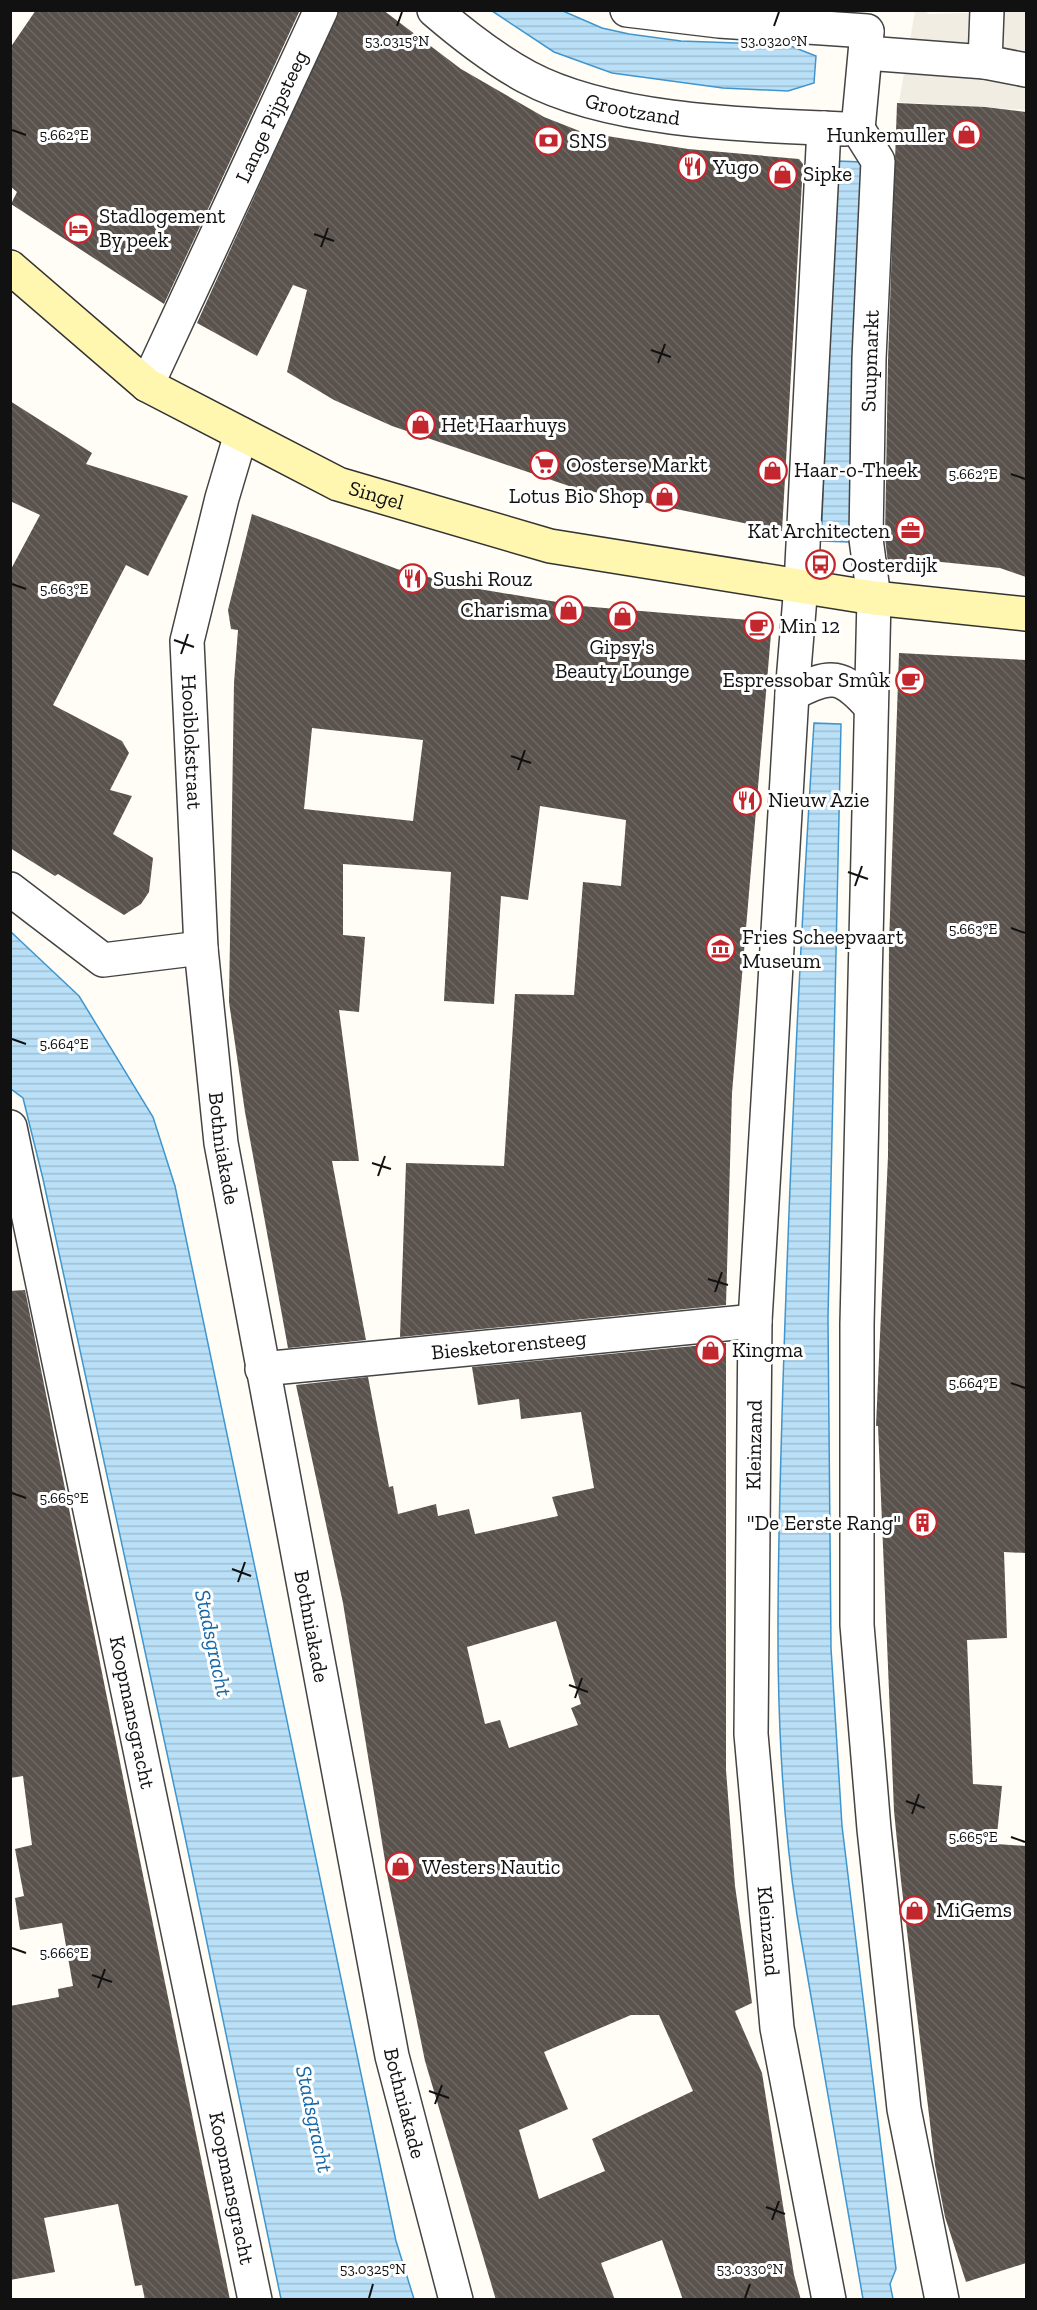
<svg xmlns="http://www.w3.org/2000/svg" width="1037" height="2310" viewBox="0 0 1037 2310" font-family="'Zilla Slab',serif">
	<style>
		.plaza { fill: #f1ede2 }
		.water { fill: url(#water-rules); stroke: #3f96cf; stroke-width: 1.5 }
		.building { fill: url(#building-back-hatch); fill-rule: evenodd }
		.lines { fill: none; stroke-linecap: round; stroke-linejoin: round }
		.street-casing { stroke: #444; stroke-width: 36 }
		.secondary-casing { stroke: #333; stroke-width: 36 }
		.street { stroke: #fff; stroke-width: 33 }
		.secondary { stroke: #fff6b0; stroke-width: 33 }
		.ticks { fill: none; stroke: #111; stroke-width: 2 }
		.labels { text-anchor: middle; stroke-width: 6; stroke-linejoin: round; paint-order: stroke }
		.street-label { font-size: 21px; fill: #111; stroke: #fff }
		.poi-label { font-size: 21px; fill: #111; stroke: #fff; text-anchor: start }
		.water-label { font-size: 22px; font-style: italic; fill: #1768a6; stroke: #fff }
		.ticks-label { font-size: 15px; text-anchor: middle; fill: #111; stroke: #fff; stroke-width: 6; stroke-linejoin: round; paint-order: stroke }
	</style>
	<defs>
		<pattern id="water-rules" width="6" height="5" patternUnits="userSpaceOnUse" patternTransform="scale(1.5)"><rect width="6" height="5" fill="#b9e0f7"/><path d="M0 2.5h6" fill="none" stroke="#9ebfd3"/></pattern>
		<pattern id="building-back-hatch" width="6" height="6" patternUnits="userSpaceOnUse" patternTransform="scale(1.5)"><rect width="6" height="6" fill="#5a524d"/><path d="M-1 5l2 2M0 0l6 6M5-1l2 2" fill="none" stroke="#6d6662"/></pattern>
	</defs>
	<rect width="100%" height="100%" fill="#fffdf5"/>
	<path class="plaza" d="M915,11H926L928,14L1026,11V110L899,102Z"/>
	<path class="water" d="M492,11H563L602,28L629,34L681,41L788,45L816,56L814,83L788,91L723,88L612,73L554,52Z
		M837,161L863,162L849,542L821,541Z
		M814,723L841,724L828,1318L831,1648L842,1826L896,2269L890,2284L893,2299H863L797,1915C770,1738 778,1561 783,1382C790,1162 800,942 814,723Z
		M10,931L79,996L153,1117L175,1186L396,2241L414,2299H281L184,1832L43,1179L23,1098L11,1089Z"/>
	<path class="building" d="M36,10H300L164,304L11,204L17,192L10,186V48Z
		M339,10H383L461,69L544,117L582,132L688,149L799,159L803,164L782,531L575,488L392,426L334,400L287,372L307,290L293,285L257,356L197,323Z
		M897,103L985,107L1026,112V577L1000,568L922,560V567L888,563L885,538L888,360Z
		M10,401L92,453L86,464L188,496L148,576L126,565L53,705L122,741L129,753L110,790L132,796L113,834L153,858L149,892L141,904L124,915L58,874L55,876L10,848V571L40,515L10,501Z
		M252,514L397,569L467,587L581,606L772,622L732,1093L726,1305L400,1337L406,1163L504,1166L515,994L574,995L583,882L621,886L626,820L540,806L528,900L501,896L494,1004L444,1001L451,872L343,864V935L365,937L359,1012L339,1010L359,1161H332L366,1340L288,1348L245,1112L229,1002L234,683L238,630L231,629L228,610ZM312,728L423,740L413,821L304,809Z
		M899,653L1026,660V1553L1004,1552L1007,1638L967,1640L973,1784L1002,1786L996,1844L1026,1846V2263L966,2282L945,2217L935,2165L901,1881L894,1811L878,1426H876L888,1156L889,944Z
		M25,1290L128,1802L230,2300H145L142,2285L135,2286L118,2204L44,2218L55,2272L10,2280V2006L59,1997L58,1989L73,1986L62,1923L20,1930L15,1898L24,1896L15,1849L32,1845L23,1776L10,1778V1291Z
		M726,1343V1770L735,1886L752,2003L735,2011L762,2073L794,2275L801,2300H683L662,2240L601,2263L615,2300H496L425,2061L388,1879L343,1603L296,1385L368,1377L389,1487L393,1486L398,1514L436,1504L438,1516L469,1509L475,1534L558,1516L552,1497L594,1488L581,1412L521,1419L519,1399L478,1405L472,1367ZM556,1621L581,1704L571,1708L578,1725L509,1748L500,1720L485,1724L467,1647ZM631,2015H659L693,2091L592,2139L605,2171L539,2199L519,2130L568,2109L544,2052Z"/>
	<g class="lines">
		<defs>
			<g id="street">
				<path id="s1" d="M434,10C463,35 494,59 527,77C611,122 750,125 845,129"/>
				<path d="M627,10L719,21L867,31"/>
				<path d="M866,53L985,62L987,10"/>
				<path d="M985,62L1026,70"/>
				<path id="s2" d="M824,128L801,585L792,694L755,1321L751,1734L777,2028L829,2300"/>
				<path d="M858,129L878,161L869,359L866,539L874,598L857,1324V1625L874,1829L904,2109L942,2300"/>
				<path d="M858,129L867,32"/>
				<path id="s3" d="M147,385L321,10"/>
				<path id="s4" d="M241,434L222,498L187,641L201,948L221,1143L392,2056L456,2300"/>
				<path d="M792,694C831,673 842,674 871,707"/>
				<path d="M10,889L103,960L201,948"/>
				<path id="s5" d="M10,1127L255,2300"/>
				<path id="s6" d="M262,1369L755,1321"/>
			</g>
			<g id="secondary">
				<path id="s7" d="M10,267L147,385L338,484L550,546L874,598L1026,614"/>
			</g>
		</defs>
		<use href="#street" class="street-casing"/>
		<use href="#secondary" class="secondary-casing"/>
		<use href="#street" class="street"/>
		<use href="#secondary" class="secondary"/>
	</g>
	<path class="ticks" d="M397,26L402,12M774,26L779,12M12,130L26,135M314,234L334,241M321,247L328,228M651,350L671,357M658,363L665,344M1011,474L1025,479M12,584L26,589M174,640L194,647M181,654L188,634M511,756L531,763M518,770L525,750M848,872L868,879M855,886L862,866M1011,928L1025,933M12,1039L26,1044M372,1163L391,1169M378,1176L385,1156M708,1279L728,1285M715,1292L722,1272M1011,1383L1025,1388M12,1493L26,1498M232,1569L251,1576M238,1582L245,1562M569,1685L588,1692M575,1698L582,1678M906,1801L925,1808M912,1814L919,1794M1011,1837L1025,1842M12,1948L26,1953M92,1975L112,1982M98,1988L105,1969M429,2091L449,2098M435,2104L442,2085M766,2207L785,2214M772,2220L779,2201M369,2298L373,2284M745,2298L750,2284"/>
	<defs>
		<symbol id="shop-ring" viewBox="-11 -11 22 22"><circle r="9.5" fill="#fff" stroke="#c4262e" stroke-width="1.5"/><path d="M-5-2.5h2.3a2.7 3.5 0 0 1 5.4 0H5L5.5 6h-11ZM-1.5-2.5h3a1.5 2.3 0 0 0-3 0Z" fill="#c4262e"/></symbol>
		<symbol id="bank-ring" viewBox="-11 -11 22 22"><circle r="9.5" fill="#fff" stroke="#c4262e" stroke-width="1.5"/><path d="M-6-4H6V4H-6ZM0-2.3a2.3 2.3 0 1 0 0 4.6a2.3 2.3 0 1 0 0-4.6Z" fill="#c4262e"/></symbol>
		<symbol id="restaurant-ring" viewBox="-11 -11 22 22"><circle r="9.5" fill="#fff" stroke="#c4262e" stroke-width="1.5"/><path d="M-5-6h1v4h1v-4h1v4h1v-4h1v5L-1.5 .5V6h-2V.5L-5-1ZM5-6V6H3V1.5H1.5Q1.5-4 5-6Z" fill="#c4262e"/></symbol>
		<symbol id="hotel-ring" viewBox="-11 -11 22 22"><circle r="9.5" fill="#fff" stroke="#c4262e" stroke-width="1.5"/><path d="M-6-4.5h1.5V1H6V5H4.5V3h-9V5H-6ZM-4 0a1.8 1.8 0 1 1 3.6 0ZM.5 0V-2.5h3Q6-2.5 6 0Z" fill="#c4262e"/></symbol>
		<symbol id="supermarket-ring" viewBox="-11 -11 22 22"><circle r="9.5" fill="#fff" stroke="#c4262e" stroke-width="1.5"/><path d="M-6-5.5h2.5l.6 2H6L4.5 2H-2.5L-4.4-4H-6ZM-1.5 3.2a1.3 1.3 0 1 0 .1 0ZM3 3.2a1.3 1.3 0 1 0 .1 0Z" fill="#c4262e"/></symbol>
		<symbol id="office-ring" viewBox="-11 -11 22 22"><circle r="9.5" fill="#fff" stroke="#c4262e" stroke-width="1.5"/><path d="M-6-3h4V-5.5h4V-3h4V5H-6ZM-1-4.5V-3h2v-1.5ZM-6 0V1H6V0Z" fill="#c4262e"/></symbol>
		<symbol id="bus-ring" viewBox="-11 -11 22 22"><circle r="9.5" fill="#fff" stroke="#c4262e" stroke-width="1.5"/><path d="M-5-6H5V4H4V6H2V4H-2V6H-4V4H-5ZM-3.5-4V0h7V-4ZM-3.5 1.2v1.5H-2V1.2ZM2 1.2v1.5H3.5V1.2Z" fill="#c4262e"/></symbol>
		<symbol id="cafe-ring" viewBox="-11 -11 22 22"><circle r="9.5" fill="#fff" stroke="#c4262e" stroke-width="1.5"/><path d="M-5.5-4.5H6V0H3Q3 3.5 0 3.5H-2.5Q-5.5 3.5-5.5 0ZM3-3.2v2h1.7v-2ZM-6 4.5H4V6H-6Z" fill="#c4262e"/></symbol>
		<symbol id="museum-ring" viewBox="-11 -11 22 22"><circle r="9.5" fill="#fff" stroke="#c4262e" stroke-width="1.5"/><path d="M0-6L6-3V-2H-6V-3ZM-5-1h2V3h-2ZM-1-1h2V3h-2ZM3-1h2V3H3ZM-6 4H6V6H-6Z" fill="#c4262e"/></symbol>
		<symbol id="building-ring" viewBox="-11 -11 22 22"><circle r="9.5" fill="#fff" stroke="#c4262e" stroke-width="1.5"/><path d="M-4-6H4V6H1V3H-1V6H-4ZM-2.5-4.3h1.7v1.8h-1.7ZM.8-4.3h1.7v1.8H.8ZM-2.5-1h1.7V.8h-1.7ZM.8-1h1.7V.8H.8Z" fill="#c4262e"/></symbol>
	</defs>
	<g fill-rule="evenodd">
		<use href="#shop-ring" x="950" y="118" width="33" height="33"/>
		<use href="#bank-ring" x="532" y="124" width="33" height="33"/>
		<use href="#restaurant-ring" x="676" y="150" width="33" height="33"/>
		<use href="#shop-ring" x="766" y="158" width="33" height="33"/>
		<use href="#hotel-ring" x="62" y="212" width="33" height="33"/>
		<use href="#shop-ring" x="404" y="408" width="33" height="33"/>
		<use href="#supermarket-ring" x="528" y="448" width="33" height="33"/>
		<use href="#shop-ring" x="756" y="454" width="33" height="33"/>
		<use href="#shop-ring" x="648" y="480" width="33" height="33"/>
		<use href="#office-ring" x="894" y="514" width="33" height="33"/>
		<use href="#bus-ring" x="804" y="548" width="33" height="33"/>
		<use href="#restaurant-ring" x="396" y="562" width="33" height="33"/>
		<use href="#shop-ring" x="552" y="594" width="33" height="33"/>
		<use href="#shop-ring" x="606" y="600" width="33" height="33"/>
		<use href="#cafe-ring" x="742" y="610" width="33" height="33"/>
		<use href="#cafe-ring" x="894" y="664" width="33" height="33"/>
		<use href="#restaurant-ring" x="730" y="784" width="33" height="33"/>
		<use href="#museum-ring" x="704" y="932" width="33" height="33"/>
		<use href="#shop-ring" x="694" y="1334" width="33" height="33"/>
		<use href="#building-ring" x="906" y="1506" width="33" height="33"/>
		<use href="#shop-ring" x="384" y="1850" width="33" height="33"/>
		<use href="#shop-ring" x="898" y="1894" width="33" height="33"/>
	</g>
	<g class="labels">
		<g class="street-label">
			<text dy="7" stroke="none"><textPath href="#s1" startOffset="226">Grootzand</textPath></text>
			<text dy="7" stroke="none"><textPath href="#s3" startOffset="296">Lange Pijpsteeg</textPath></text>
			<text transform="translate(870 361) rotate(-88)" y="7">Suupmarkt</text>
			<text dy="7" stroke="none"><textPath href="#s7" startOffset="436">Singel</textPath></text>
			<text dy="7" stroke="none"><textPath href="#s4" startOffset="315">Hooiblokstraat</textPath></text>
			<text dy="7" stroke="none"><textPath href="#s4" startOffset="723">Bothniakade</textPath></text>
			<text dy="7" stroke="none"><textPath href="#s6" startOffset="248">Biesketorensteeg</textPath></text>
			<text transform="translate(754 1445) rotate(-89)" y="7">Kleinzand</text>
			<text dy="7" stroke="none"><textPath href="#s4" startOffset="1209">Bothniakade</textPath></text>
			<text dy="7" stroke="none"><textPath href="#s5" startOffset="598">Koopmansgracht</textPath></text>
			<text dy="7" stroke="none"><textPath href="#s2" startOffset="1806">Kleinzand</textPath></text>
			<text dy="7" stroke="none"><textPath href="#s4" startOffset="1695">Bothniakade</textPath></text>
			<text dy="7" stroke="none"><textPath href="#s5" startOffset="1084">Koopmansgracht</textPath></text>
		</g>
		<g class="poi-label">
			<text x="946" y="142" text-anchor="end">Hunkemuller</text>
			<text x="569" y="148">SNS</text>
			<text x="713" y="174">Yugo</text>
			<text x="803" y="181">Sipke</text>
			<text x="99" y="223">Stadlogement<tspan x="99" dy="24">By peek</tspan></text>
			<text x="441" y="432">Het Haarhuys</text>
			<text x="566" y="472">Oosterse Markt</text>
			<text x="794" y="477">Haar-o-Theek</text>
			<text x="644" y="503" text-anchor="end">Lotus Bio Shop</text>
			<text x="890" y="538" text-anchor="end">Kat Architecten</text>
			<text x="842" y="572">Oosterdijk</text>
			<text x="433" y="586">Sushi Rouz</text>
			<text x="548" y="617" text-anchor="end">Charisma</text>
			<text x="780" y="633">Min 12</text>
			<text x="622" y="654" text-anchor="middle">Gipsy's<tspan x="622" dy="24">Beauty Lounge</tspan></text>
			<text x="890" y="687" text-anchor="end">Espressobar Smûk</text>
			<text x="768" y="807">Nieuw Azie</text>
			<text x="742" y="944">Fries Scheepvaart<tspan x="742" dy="24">Museum</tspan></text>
			<text x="732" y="1357">Kingma</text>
			<text x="901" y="1530" text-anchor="end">"De Eerste Rang"</text>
			<text x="422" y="1874">Westers Nautic</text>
			<text x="936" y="1917">MiGems</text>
		</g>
		<g class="water-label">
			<text transform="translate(214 1643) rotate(78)" y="8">Stadsgracht</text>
			<text transform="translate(315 2119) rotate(78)" y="8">Stadsgracht</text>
		</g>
	</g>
	<g class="ticks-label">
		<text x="397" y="46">53.0315°N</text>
		<text x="774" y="46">53.0320°N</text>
		<text x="64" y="140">5.662°E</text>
		<text x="973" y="479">5.662°E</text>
		<text x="64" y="594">5.663°E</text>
		<text x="973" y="934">5.663°E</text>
		<text x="64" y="1049">5.664°E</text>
		<text x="973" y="1388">5.664°E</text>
		<text x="64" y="1503">5.665°E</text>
		<text x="973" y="1842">5.665°E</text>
		<text x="64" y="1958">5.666°E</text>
		<text x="373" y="2274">53.0325°N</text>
		<text x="750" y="2274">53.0330°N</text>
	</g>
	<rect width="1037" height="2310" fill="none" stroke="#111111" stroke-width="24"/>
</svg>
